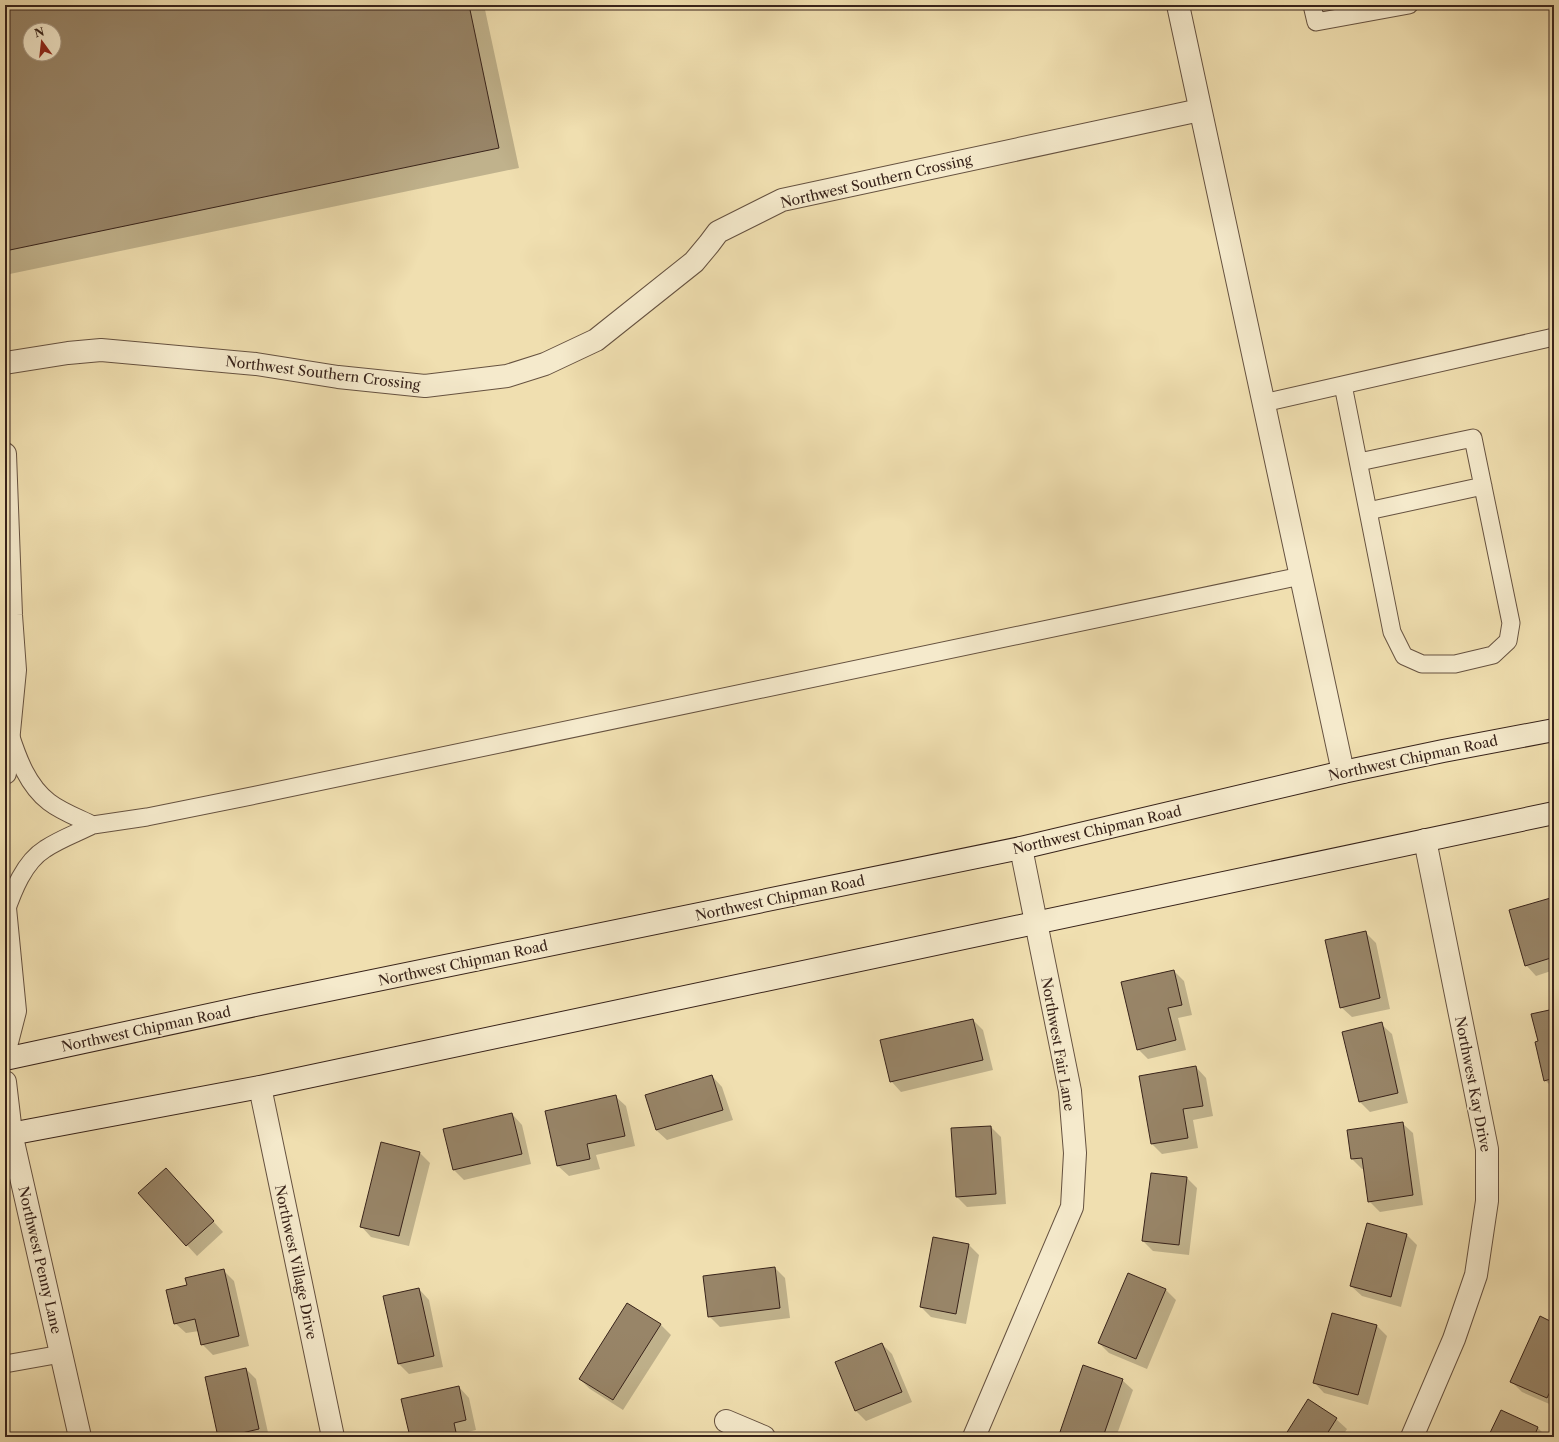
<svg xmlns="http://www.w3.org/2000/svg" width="1559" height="1442" viewBox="0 0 1559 1442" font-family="'Libre Caslon Text',serif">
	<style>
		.shadow { fill: #0003; fill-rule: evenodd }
		.building { fill: #988568; stroke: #38231a; fill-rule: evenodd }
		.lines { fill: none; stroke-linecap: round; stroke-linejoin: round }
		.service-casing { stroke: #665240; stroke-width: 19 }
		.minor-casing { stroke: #665240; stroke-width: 24 }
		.secondary-casing { stroke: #38231a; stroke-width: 24 }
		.service { stroke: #f5eacc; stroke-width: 17 }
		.minor { stroke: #f5eacc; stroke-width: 22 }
		.secondary { stroke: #f5eacc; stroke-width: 22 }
		.labels { text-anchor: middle; stroke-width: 4; stroke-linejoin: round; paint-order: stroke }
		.street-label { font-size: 14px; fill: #38231a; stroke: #f5eacc }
	</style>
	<rect width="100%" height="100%" fill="#f0dfb0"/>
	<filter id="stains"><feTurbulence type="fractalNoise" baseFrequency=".005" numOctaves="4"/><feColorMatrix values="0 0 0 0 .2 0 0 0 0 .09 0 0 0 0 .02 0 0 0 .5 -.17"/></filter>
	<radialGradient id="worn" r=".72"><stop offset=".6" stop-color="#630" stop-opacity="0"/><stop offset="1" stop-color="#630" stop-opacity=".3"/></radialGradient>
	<path class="shadow" d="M5,5H484L519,168L5,275ZM30,30H54V54H30Z
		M1554,898V970L1536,976L1526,965Z
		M1365,932L1376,943L1390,1009L1352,1017L1341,1007Z
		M1174,971L1184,981L1192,1015L1178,1018L1186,1050L1148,1059L1138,1049Z
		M1554,1010V1089L1545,1080L1539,1042Z
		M973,1020L983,1030L993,1070L901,1092L891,1081Z
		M1381,1024L1392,1034L1408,1103L1370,1112L1360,1102Z
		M1196,1067L1206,1078L1213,1116L1193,1120L1198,1148L1162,1154L1152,1144Z
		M712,1076L722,1087L733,1120L667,1140L656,1130Z
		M615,1096L626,1106L635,1146L596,1155L600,1169L569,1176L558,1166L546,1112Z
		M512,1114L522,1125L531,1164L464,1180L454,1170L444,1130Z
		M1402,1123L1413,1133L1423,1205L1380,1212L1369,1201L1365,1169H1362L1352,1159Z
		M991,1127L1001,1137L1006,1204L967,1207L957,1197Z
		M420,1153L430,1163L409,1246L371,1237L361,1226Z
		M1187,1178L1197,1188L1189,1255L1153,1251L1143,1241Z
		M176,1180L223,1232L197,1256L140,1194Z
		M1368,1225L1407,1235L1417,1245L1401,1307L1362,1296L1351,1286Z
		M969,1245L979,1255L966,1324L931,1317L921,1307Z
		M775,1268L785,1278L790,1318L720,1327L709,1316Z
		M223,1270L234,1281L249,1346L213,1355L202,1344L199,1331L186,1333L175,1323L188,1286Z
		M419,1289L429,1300L443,1367L409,1374L399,1364L384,1296Z
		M1166,1290L1176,1300L1147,1369L1109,1353L1099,1343Z
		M627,1304L661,1325L671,1335L623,1410L590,1389L580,1379Z
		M1554,1324V1406L1522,1392L1512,1382Z
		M1377,1326L1387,1336L1368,1405L1324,1393L1314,1382Z
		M882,1344L892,1354L912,1402L866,1421L855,1410Z
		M246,1369L256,1379L269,1437H219Z
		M1122,1380L1133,1390L1116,1437H1066L1061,1432Z
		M459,1387L469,1398L476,1430L464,1433L465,1437H411Z
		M1501,1412L1538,1428L1547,1437H1490Z
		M1336,1419L1347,1429L1342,1437H1285Z"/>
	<path class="building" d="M5,5H469L499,148L5,251ZM30,30H54V54H30Z
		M1554,897V957L1525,966L1509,910Z
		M1366,931L1380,998L1340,1008L1325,940Z
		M1174,970L1182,1005L1168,1008L1176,1040L1137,1050L1121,982Z
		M1554,1009V1078L1544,1081L1535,1042L1538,1041L1531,1014Z
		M973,1019L983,1060L890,1082L880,1040Z
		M1382,1022L1398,1093L1359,1102L1342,1032Z
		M1196,1066L1203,1106L1183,1109L1188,1138L1151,1144L1139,1076Z
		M712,1075L723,1110L656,1130L645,1095Z
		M616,1095L625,1136L587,1144L590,1159L557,1166L545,1111Z
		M512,1113L522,1154L453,1170L443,1129Z
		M1403,1122L1413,1195L1368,1202L1362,1158L1351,1159L1347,1130Z
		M991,1126L996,1194L956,1197L951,1128Z
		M381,1142L420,1152L399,1236L360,1227Z
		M166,1168L214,1221L186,1246L138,1193Z
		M1151,1173L1187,1177L1179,1245L1142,1241Z
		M1367,1223L1407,1234L1391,1297L1350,1286Z
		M933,1237L969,1244L956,1314L920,1307Z
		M1554,1250V1288L1550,1287Z
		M775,1267L780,1308L708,1317L703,1276Z
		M224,1269L239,1336L201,1345L195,1319L174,1324L166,1290L187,1285L185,1278Z
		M1128,1273L1166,1289L1136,1359L1098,1343Z
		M419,1288L434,1356L398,1364L383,1296Z
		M627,1303L661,1324L613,1400L579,1379Z
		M1332,1313L1377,1325L1358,1395L1313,1383Z
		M1540,1316L1554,1323V1384L1547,1398L1510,1382Z
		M882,1343L902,1392L855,1411L835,1362Z
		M1083,1365L1123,1379L1103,1437H1073L1060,1432Z
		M246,1368L259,1429L225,1437H218L205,1377Z
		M459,1386L466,1420L454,1423L457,1437H410L401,1399Z
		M1308,1399L1337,1418L1325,1437H1284Z
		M1501,1410L1538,1427L1534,1437H1488Z"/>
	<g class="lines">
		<defs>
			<path id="service" d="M1312,5L1316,22L1409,5
				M1343,385L1392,632L1404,656L1422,664H1455L1493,655L1508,641L1511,623L1473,438L1359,462
				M1263,403L1554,337
				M1368,511L1483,486
				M93,825L147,817L256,795L1301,576
				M5,914C13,891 24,862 45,849C60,839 77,833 93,825C79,818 62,812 49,802C28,786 18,759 10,734
				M5,1364L61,1354"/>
			<path id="minor" d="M1178,5L1343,772
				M5,363L68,353L101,350L256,364L338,377L425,386L507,376L545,364L596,340L694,262L709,244L718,232L782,200L1200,110
				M5,454L11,615L15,670L5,773
				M5,908L15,1011L5,1050
				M5,1082L11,1133L80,1437
				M260,1087L333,1437
				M726,1421L764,1437
				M974,1437L1072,1207L1075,1153L1070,1091L1021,848
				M1412,1437L1454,1339L1476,1275L1487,1201V1149L1425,840"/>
			<path id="secondary" d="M5,1059L260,1004L1021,848L1343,772L1443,751L1554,730
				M5,1135L260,1087L1554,813"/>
		</defs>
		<use href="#service" class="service-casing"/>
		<use href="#minor" class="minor-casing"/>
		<use href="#secondary" class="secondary-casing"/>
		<use href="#service" class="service"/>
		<use href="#minor" class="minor"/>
		<use href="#secondary" class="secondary"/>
	</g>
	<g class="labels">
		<g class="street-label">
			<text transform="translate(876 181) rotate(-13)" y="5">Northwest Southern Crossing</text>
			<text transform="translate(323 373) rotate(7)" y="5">Northwest Southern Crossing</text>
			<text transform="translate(1413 758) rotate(-12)" y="5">Northwest Chipman Road</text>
			<text transform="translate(1097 830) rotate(-13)" y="5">Northwest Chipman Road</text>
			<text transform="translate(780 898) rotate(-12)" y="5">Northwest Chipman Road</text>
			<text transform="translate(463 963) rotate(-12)" y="5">Northwest Chipman Road</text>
			<text transform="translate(146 1029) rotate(-12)" y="5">Northwest Chipman Road</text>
			<text transform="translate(1058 1044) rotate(80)" y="5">Northwest Fair Lane</text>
			<text transform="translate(1473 1084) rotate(79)" y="5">Northwest Kay Drive</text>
			<text transform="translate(40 1260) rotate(77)" y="5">Northwest Penny Lane</text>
			<text transform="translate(296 1262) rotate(78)" y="5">Northwest Village Drive</text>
		</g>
	</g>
	<rect width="1559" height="1442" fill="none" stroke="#f0dfb0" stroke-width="20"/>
	<rect x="6" y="6" width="1547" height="1430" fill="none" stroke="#38231a" stroke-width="2"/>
	<rect x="10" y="10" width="1539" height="1422" fill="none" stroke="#38231a"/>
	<g transform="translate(42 42) rotate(345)"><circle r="19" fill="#f5eacc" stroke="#a99a85"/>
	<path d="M0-3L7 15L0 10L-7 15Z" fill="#8f2418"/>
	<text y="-6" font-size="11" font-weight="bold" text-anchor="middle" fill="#38231a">N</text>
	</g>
	<rect width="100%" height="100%" filter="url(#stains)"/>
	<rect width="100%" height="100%" fill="url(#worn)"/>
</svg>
